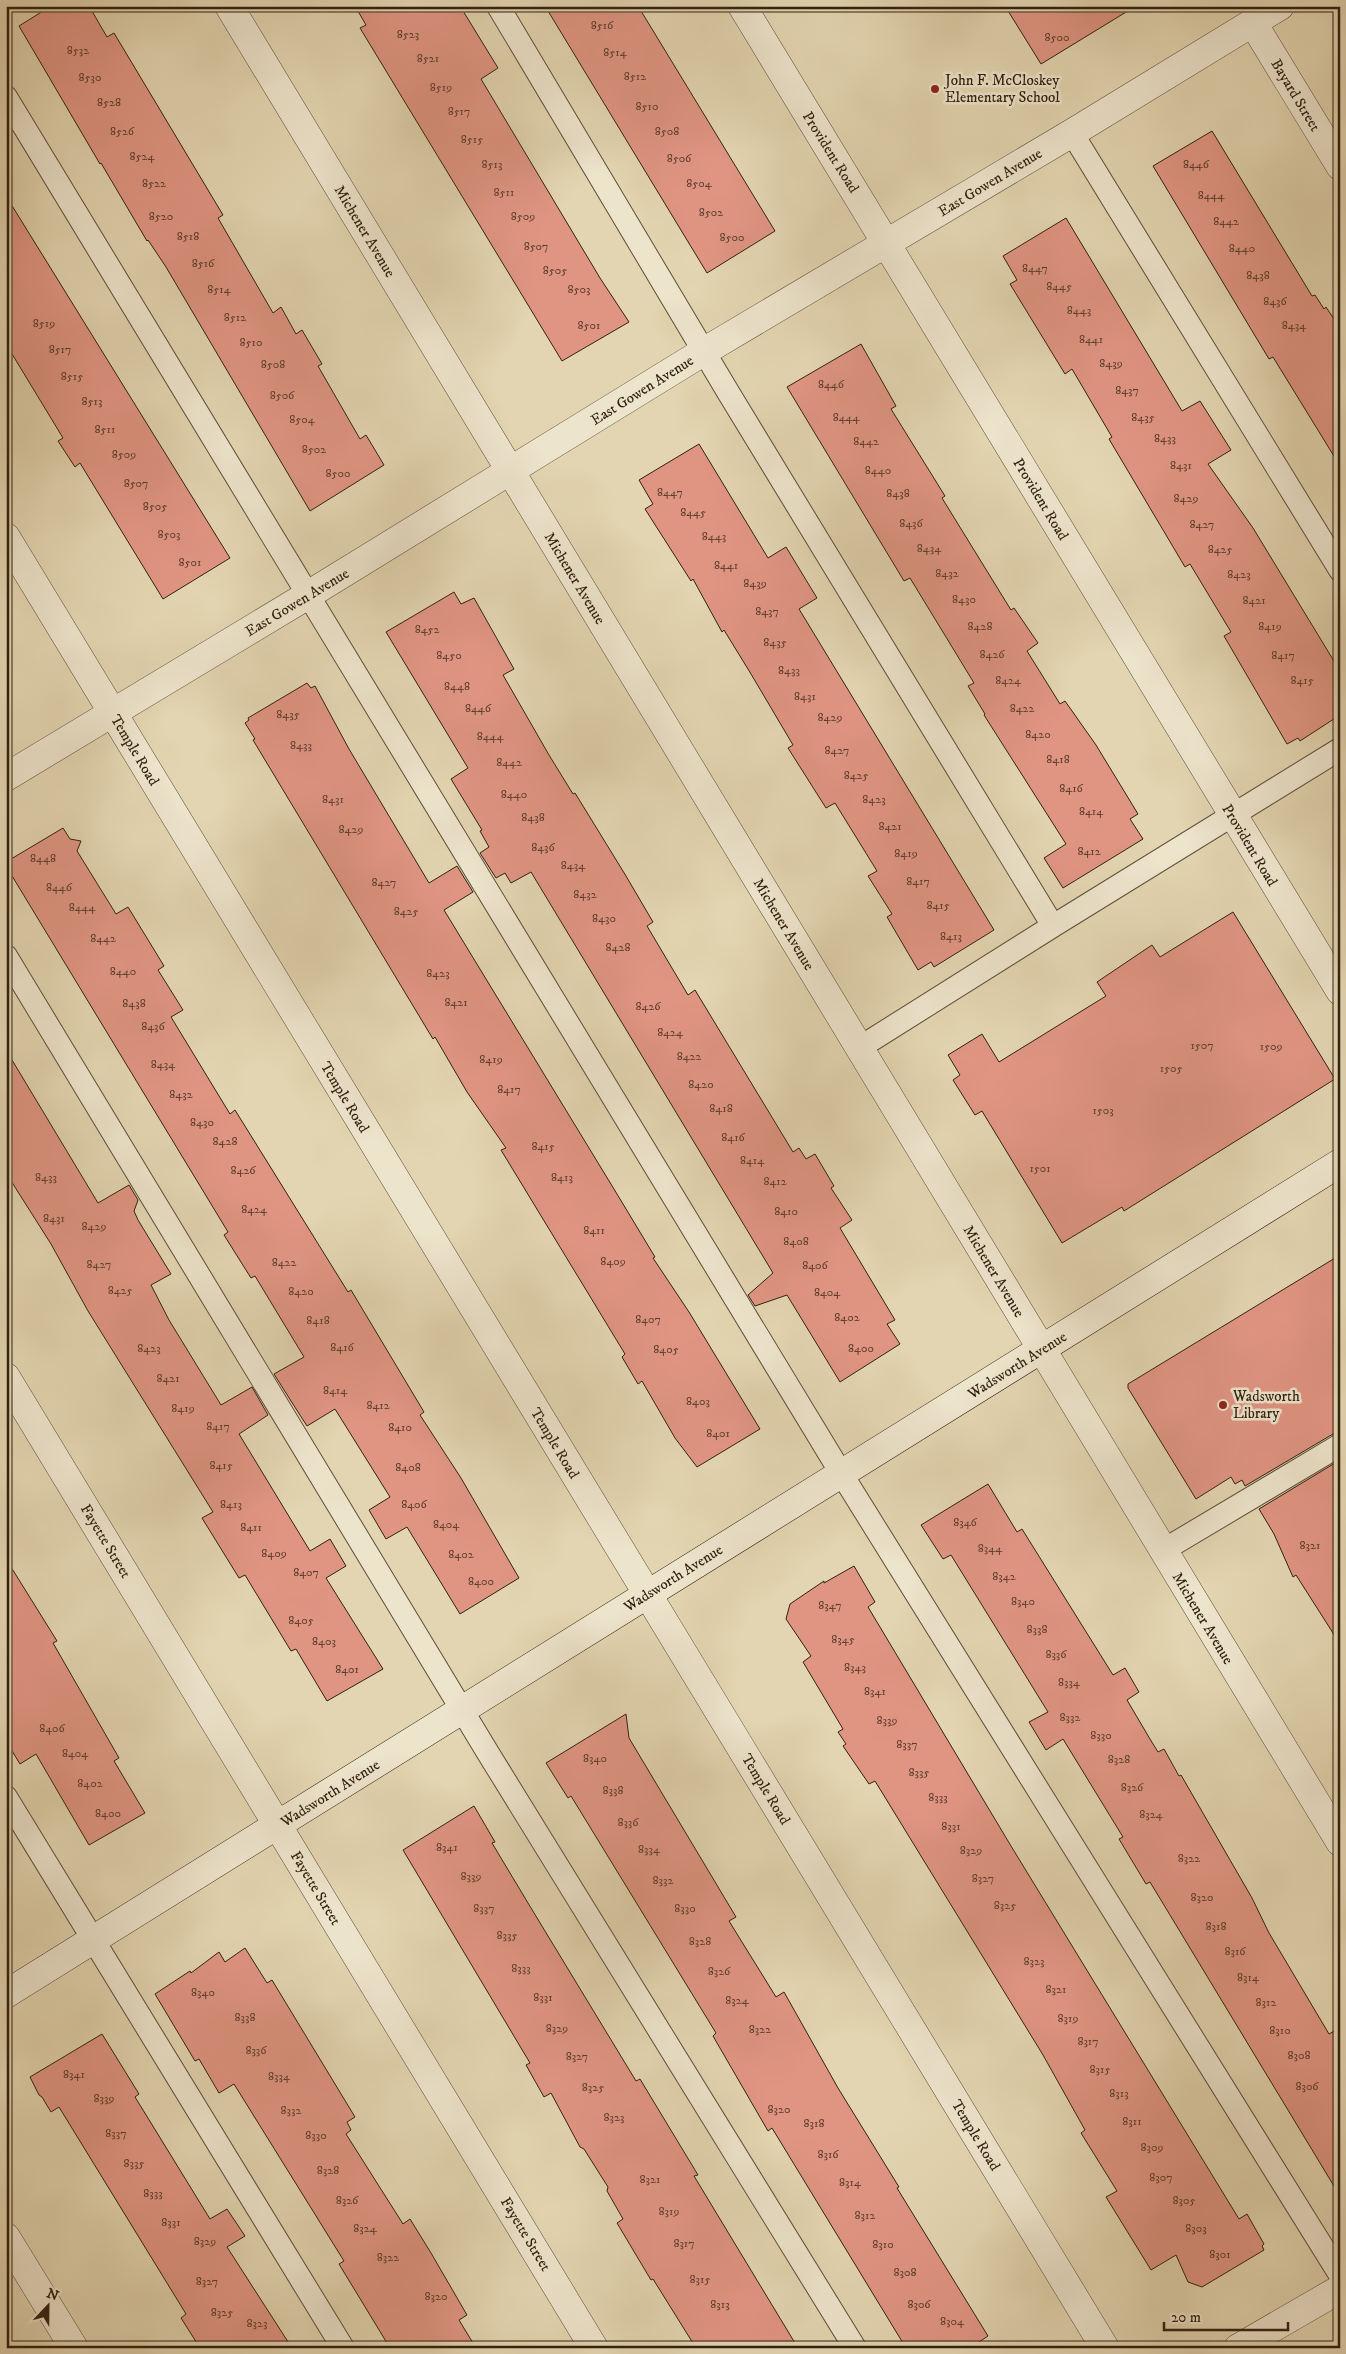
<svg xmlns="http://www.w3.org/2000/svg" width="1346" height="2354" viewBox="0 0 1346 2354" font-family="'IM FELL DW Pica',serif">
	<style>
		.building { fill: #e09583; stroke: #312110 }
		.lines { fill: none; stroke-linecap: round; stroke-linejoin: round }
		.service-casing { stroke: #5e4e38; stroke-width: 24 }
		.minor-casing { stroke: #5e4e38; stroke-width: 29 }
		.tertiary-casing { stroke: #5e4e38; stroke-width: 29 }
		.secondary-casing { stroke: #312110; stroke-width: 29 }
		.service { stroke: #ede4cc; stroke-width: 22 }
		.minor { stroke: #ede4cc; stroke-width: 28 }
		.tertiary { stroke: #ede4cc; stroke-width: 28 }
		.secondary { stroke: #ede4cc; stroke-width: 28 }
		.poi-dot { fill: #8f2418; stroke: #ede4cc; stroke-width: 2 }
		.labels { text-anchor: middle; stroke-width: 5; stroke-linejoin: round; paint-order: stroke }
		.number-label { font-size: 12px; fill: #5d3e2d }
		.poi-label { font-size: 15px; fill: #312110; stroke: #ede4cc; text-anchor: start }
		.street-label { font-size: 15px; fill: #312110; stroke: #ede4cc }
	</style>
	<rect width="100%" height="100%" fill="#e3d5b1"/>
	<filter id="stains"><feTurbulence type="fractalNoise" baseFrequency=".004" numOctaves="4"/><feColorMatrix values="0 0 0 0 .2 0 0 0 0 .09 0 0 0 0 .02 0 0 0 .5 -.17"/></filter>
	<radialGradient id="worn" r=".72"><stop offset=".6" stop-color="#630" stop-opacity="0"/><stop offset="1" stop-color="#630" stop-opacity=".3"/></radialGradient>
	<path class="building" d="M51,6H89L107,37L114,33L223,215L218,218L273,313L281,307L296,334L302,330L322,364L318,366L360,439L366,435L384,465L310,511L166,267L148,240L147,241L101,163L100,164L19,26Z
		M355,6H460L498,68L481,79L600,278L629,322L562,361L360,28L366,25Z
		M545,6H638L775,231L707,273Z
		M1005,6H1136L1041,64Z
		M1212,131L1312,296L1315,295L1324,309L1326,307L1340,328V466L1273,357L1269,359L1153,166Z
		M6,196L230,558L163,599L80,463L75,467L58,441L63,438L6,344Z
		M1066,218L1182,411L1200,401L1231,450L1208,464L1253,528L1340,671V715L1300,741L1298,738L1287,744L1224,636L1231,632L1190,564L1185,567L1109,439L1112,437L1072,369L1065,374L1010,284L1017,280L1003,256Z
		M861,344L896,406L891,409L945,496L942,498L1011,610L1014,608L1038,643L1027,651L1060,704L1065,701L1096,745L1138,814L1130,819L1143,839L1063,888L1044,858L1066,844L984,715L985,714L968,686L974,683L910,578L904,581L787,387Z
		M699,444L768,558L786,547L817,598L799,609L994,930L934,967L931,962L918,970L887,917L892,914L868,876L877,871L835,803L826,808L788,748L793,745L751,674L724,630L722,632L693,579L691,581L645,509L653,504L639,480Z
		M454,592L461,604L474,598L514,669L503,675L549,755L573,794L575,793L626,876L653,922L647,926L688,995L695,990L793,1152L799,1148L806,1159L815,1154L834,1186L831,1188L852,1220L840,1228L895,1320L887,1324L900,1344L840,1382L787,1295L755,1306L748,1295L773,1273L531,872L511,883L505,873L496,878L480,853L489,847L480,831L482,830L451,779L468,768L386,632Z
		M307,683L311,688L315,686L349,749L429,883L457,866L473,892L444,910L617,1194L655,1257L653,1258L689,1312L760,1429L697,1467L675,1438L642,1381L638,1384L622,1357L625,1354L501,1150L506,1148L467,1092L435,1037L433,1039L253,740L255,739L245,723L249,720L248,718Z
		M63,828L70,839L81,841L77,851L116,914L128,907L164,966L158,970L183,1010L171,1017L230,1114L235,1110L348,1292L351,1290L424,1412L420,1415L461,1478L519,1578L460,1614L407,1527L386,1539L369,1510L390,1497L335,1409L307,1426L291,1401L274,1374L304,1357L255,1276L251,1278L224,1235L228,1232L6,866V862Z
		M1233,912L1335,1079L1124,1211L1122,1207L1062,1243L982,1111L975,1115L953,1080L960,1075L948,1055L982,1034L999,1062L1106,996L1097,982L1152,945L1160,957Z
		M6,1050L98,1203L129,1185L138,1200L134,1211L138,1220L171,1274L151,1285L169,1320L221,1405L252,1387L268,1415L239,1434L310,1551L330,1539L346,1566L326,1578L383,1669L327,1701L296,1649L291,1651L245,1575L239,1578L202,1518L213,1512L88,1311L51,1244L6,1173Z
		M1340,1255V1432L1333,1434L1245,1486L1242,1480L1235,1484L1231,1477L1196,1499L1128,1388V1384Z
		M1340,1460V1644L1296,1575L1293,1577L1274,1534L1259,1509Z
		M988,1484L1017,1532L1022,1529L1113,1675L1125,1668L1139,1692L1127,1700L1150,1739L1158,1752L1164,1749L1179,1776L1181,1775L1252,1898L1269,1933L1329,2034L1340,2028V2196L1150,1882L1146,1884L1119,1839L1123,1837L1063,1739L1046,1750L1029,1722L1048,1712L951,1555L943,1559L921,1525Z
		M6,1559L57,1641L53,1643L119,1758L114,1761L145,1813L89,1845L36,1754L20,1764L6,1741Z
		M854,1566L875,1602L868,1607L1011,1846L1239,2219L1247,2214L1264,2244L1262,2246L1264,2250L1202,2287L1188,2282L1176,2255L1151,2270L1106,2197L1117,2191L1081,2133L1085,2130L1043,2055L875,1781L869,1784L843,1746L846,1744L838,1732L843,1729L803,1662L811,1656L786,1619L790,1604L824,1581V1583Z
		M626,1714L629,1738L736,1917L729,1921L776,1997L784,1992L838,2088L899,2187L897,2188L988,2336L970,2348H906L772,2128L768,2131L713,2036L716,2033L571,1796L568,1798L546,1763Z
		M474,1806L495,1842L492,1843L528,1903L636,2081L640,2079L698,2175L694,2176L798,2348H696L653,2279L651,2280L617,2223L623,2219L607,2191L608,2187L584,2149L580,2147L551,2093L544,2097L526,2065L530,2063L403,1850Z
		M245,1948L267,1983L272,1980L355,2117L347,2122L351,2130L346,2134L403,2224L410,2219L431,2253L467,2315L459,2320L476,2348H390L339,2264L344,2261L234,2084L219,2093L199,2059L195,2061L155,1994L190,1971L191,1973L219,1952L225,1962Z
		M102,2034L139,2094L135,2097L210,2219L227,2209L245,2236L227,2247L292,2348H200L181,2318L186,2314L59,2107L51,2112L42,2097L39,2095L30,2077Z"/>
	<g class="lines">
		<defs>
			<path id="service" d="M498,6L728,392L1053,926L1340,749
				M6,97L841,1473L1340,2275
				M1072,133L1340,570
				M6,956L488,1753L855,2348
				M859,1048L1053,926
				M1162,1551L1340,1445
				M6,1797L343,2348"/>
			<path id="minor" d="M742,6L1340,991
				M1253,23L1340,166
				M6,537L1105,2348
				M6,777L308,595L703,352L1072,133L1280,6
				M6,1377L594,2348
				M6,2237L74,2348
				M1238,2348L1340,2289"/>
			<path id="tertiary" d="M229,6L1340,1842"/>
			<path id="secondary" d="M6,1994L1340,1163"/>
		</defs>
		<use href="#service" class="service-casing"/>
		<use href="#minor" class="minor-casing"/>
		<use href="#tertiary" class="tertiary-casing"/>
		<use href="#secondary" class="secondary-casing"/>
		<use href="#service" class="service"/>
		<use href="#minor" class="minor"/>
		<use href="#tertiary" class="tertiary"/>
		<use href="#secondary" class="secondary"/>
	</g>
	<g class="poi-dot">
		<circle cx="935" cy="89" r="5"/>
		<circle cx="1223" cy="1405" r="5"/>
	</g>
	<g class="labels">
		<g class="number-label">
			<text x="602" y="29">8516</text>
			<text x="408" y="38">8523</text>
			<text x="1057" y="41">8500</text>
			<text x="78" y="54">8532</text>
			<text x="615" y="56">8514</text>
			<text x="428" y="62">8521</text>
			<text x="635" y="80">8512</text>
			<text x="90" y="81">8530</text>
			<text x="441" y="91">8519</text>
			<text x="109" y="106">8528</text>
			<text x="647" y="110">8510</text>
			<text x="459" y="115">8517</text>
			<text x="122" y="135">8526</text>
			<text x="667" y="135">8508</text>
			<text x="472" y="143">8515</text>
			<text x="142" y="160">8524</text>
			<text x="679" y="162">8506</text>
			<text x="492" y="168">8513</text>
			<text x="1196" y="168">8446</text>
			<text x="154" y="187">8522</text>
			<text x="699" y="187">8504</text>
			<text x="504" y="196">8511</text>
			<text x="1211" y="199">8444</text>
			<text x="711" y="216">8502</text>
			<text x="161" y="220">8520</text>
			<text x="523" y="220">8509</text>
			<text x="1226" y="225">8442</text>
			<text x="188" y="240">8518</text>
			<text x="732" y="241">8500</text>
			<text x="536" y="250">8507</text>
			<text x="1242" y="252">8440</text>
			<text x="203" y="267">8516</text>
			<text x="1035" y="272">8447</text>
			<text x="555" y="274">8505</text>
			<text x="1258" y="279">8438</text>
			<text x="1059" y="290">8445</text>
			<text x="219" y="293">8514</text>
			<text x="579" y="293">8503</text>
			<text x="1275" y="305">8436</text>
			<text x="1079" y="314">8443</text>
			<text x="235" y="321">8512</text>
			<text x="44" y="327">8519</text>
			<text x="589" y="329">8501</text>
			<text x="1294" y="329">8434</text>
			<text x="1091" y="343">8441</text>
			<text x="251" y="346">8510</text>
			<text x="60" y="353">8517</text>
			<text x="1111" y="367">8439</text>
			<text x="273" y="368">8508</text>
			<text x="72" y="380">8515</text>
			<text x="831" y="388">8446</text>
			<text x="1127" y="394">8437</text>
			<text x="282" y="399">8506</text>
			<text x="92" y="405">8513</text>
			<text x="846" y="421">8444</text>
			<text x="1143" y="421">8435</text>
			<text x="302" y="423">8504</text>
			<text x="105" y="433">8511</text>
			<text x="1165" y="442">8433</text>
			<text x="866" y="445">8442</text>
			<text x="314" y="453">8502</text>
			<text x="124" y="458">8509</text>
			<text x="1181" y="469">8431</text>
			<text x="878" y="474">8440</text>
			<text x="338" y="477">8500</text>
			<text x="136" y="487">8507</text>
			<text x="670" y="496">8447</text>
			<text x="898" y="497">8438</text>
			<text x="1186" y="502">8429</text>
			<text x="155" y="510">8505</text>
			<text x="693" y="516">8445</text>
			<text x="911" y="527">8436</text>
			<text x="1202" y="528">8427</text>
			<text x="169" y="538">8503</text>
			<text x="714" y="540">8443</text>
			<text x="929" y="552">8434</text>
			<text x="1220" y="553">8425</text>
			<text x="190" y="566">8501</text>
			<text x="726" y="569">8441</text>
			<text x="947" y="577">8432</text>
			<text x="1239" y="578">8423</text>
			<text x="755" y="587">8439</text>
			<text x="964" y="603">8430</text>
			<text x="1254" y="604">8421</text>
			<text x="767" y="615">8437</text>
			<text x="980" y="630">8428</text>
			<text x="1270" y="630">8419</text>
			<text x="427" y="633">8452</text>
			<text x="775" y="646">8435</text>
			<text x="992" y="658">8426</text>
			<text x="449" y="659">8450</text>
			<text x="1283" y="659">8417</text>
			<text x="789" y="674">8433</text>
			<text x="1008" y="684">8424</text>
			<text x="1302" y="684">8415</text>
			<text x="457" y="690">8448</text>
			<text x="805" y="700">8431</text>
			<text x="478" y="712">8446</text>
			<text x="1022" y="712">8422</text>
			<text x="288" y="718">8435</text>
			<text x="830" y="721">8429</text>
			<text x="1038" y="738">8420</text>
			<text x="490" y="740">8444</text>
			<text x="301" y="749">8433</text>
			<text x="837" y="754">8427</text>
			<text x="1058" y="763">8418</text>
			<text x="509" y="766">8442</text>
			<text x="856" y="779">8425</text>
			<text x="1071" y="792">8416</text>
			<text x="514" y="798">8440</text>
			<text x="333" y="803">8431</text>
			<text x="874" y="803">8423</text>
			<text x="1091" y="815">8414</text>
			<text x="533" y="821">8438</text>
			<text x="890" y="830">8421</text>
			<text x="351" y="833">8429</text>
			<text x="543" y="851">8436</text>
			<text x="1089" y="855">8412</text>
			<text x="906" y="857">8419</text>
			<text x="43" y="862">8448</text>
			<text x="573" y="869">8434</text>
			<text x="918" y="885">8417</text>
			<text x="384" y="886">8427</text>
			<text x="59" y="891">8446</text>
			<text x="585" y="898">8432</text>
			<text x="938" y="909">8415</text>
			<text x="82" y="911">8444</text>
			<text x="406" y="915">8425</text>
			<text x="604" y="922">8430</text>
			<text x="951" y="940">8413</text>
			<text x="103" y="942">8442</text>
			<text x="618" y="951">8428</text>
			<text x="123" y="975">8440</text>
			<text x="438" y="977">8423</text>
			<text x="456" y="1006">8421</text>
			<text x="134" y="1007">8438</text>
			<text x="648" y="1010">8426</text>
			<text x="153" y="1030">8436</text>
			<text x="670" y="1036">8424</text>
			<text x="1202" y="1049">1507</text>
			<text x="1271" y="1050">1509</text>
			<text x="689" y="1060">8422</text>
			<text x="491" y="1063">8419</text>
			<text x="163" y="1068">8434</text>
			<text x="1171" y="1072">1505</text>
			<text x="701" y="1088">8420</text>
			<text x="509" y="1093">8417</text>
			<text x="181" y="1098">8432</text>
			<text x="721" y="1112">8418</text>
			<text x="1103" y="1114">1503</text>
			<text x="202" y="1126">8430</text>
			<text x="733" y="1141">8416</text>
			<text x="225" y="1145">8428</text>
			<text x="543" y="1150">8415</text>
			<text x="752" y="1164">8414</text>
			<text x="1040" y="1172">1501</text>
			<text x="243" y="1174">8426</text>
			<text x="46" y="1181">8433</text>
			<text x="562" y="1181">8413</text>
			<text x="775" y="1185">8412</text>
			<text x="254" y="1213">8424</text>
			<text x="786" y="1215">8410</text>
			<text x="54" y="1222">8431</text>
			<text x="94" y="1230">8429</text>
			<text x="594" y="1234">8411</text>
			<text x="796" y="1245">8408</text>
			<text x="613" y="1265">8409</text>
			<text x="284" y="1266">8422</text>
			<text x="99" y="1268">8427</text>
			<text x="815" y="1269">8406</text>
			<text x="120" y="1294">8425</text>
			<text x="301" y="1295">8420</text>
			<text x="827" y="1296">8404</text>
			<text x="847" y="1321">8402</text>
			<text x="648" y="1323">8407</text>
			<text x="318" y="1324">8418</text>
			<text x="342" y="1351">8416</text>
			<text x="149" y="1352">8423</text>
			<text x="861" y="1352">8400</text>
			<text x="666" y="1353">8405</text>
			<text x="168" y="1382">8421</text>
			<text x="335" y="1394">8414</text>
			<text x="698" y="1405">8403</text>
			<text x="378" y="1409">8412</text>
			<text x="183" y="1412">8419</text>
			<text x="218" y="1430">8417</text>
			<text x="400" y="1431">8410</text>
			<text x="718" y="1437">8401</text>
			<text x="221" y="1469">8415</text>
			<text x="408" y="1471">8408</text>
			<text x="231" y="1508">8413</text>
			<text x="414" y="1508">8406</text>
			<text x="965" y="1526">8346</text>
			<text x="446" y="1528">8404</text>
			<text x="251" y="1531">8411</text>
			<text x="1310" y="1549">8321</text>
			<text x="990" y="1552">8344</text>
			<text x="274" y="1557">8409</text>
			<text x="461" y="1558">8402</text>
			<text x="306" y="1576">8407</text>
			<text x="1004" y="1580">8342</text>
			<text x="481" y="1585">8400</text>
			<text x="1023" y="1605">8340</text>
			<text x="830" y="1609">8347</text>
			<text x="301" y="1624">8405</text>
			<text x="1037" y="1633">8338</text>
			<text x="843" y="1643">8345</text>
			<text x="324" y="1645">8403</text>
			<text x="1056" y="1658">8336</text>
			<text x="855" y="1671">8343</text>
			<text x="347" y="1673">8401</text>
			<text x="1069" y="1686">8334</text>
			<text x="875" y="1695">8341</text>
			<text x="1070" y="1721">8332</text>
			<text x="887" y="1724">8339</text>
			<text x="52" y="1732">8406</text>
			<text x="1101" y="1739">8330</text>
			<text x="907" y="1748">8337</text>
			<text x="75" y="1757">8404</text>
			<text x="595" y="1762">8340</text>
			<text x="1119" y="1763">8328</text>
			<text x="919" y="1776">8335</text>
			<text x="90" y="1787">8402</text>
			<text x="1132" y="1791">8326</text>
			<text x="613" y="1794">8338</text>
			<text x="938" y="1801">8333</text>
			<text x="108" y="1817">8400</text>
			<text x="1151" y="1818">8324</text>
			<text x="628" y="1826">8336</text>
			<text x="951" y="1830">8331</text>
			<text x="447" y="1851">8341</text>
			<text x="649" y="1853">8334</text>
			<text x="971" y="1854">8329</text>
			<text x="1189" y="1862">8322</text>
			<text x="471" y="1880">8339</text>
			<text x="983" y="1882">8327</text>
			<text x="663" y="1884">8332</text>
			<text x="1202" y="1901">8320</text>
			<text x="1005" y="1909">8325</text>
			<text x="484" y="1912">8337</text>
			<text x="685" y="1912">8330</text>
			<text x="1216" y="1930">8318</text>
			<text x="507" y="1939">8335</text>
			<text x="700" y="1945">8328</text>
			<text x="1235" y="1955">8316</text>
			<text x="1034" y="1965">8323</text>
			<text x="521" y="1972">8333</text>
			<text x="719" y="1975">8326</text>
			<text x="1248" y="1981">8314</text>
			<text x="1056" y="1993">8321</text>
			<text x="203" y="1996">8340</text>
			<text x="543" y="2001">8331</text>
			<text x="737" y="2004">8324</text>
			<text x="1266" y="2006">8312</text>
			<text x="245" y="2021">8338</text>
			<text x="1068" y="2022">8319</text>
			<text x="557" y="2032">8329</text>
			<text x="760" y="2033">8322</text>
			<text x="1280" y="2034">8310</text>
			<text x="1088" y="2045">8317</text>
			<text x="256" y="2054">8336</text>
			<text x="1299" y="2059">8308</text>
			<text x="577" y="2060">8327</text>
			<text x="1100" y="2073">8315</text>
			<text x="74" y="2078">8341</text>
			<text x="279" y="2080">8334</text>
			<text x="1307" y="2090">8306</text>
			<text x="593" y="2091">8325</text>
			<text x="1119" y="2097">8313</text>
			<text x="104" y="2102">8339</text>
			<text x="779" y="2113">8320</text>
			<text x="291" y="2114">8332</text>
			<text x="614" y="2121">8323</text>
			<text x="1132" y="2125">8311</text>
			<text x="814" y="2127">8318</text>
			<text x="116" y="2137">8337</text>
			<text x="316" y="2139">8330</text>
			<text x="1152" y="2151">8309</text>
			<text x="828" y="2158">8316</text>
			<text x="134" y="2167">8335</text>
			<text x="328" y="2174">8328</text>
			<text x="1161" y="2181">8307</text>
			<text x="650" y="2183">8321</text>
			<text x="850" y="2186">8314</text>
			<text x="153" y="2197">8333</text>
			<text x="347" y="2204">8326</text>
			<text x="1184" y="2204">8305</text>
			<text x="669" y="2215">8319</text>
			<text x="865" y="2219">8312</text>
			<text x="171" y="2226">8331</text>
			<text x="365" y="2232">8324</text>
			<text x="1196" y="2232">8303</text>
			<text x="205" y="2245">8329</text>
			<text x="684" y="2247">8317</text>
			<text x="883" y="2248">8310</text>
			<text x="1220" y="2258">8301</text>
			<text x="388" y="2261">8322</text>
			<text x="905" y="2276">8308</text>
			<text x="700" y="2283">8315</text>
			<text x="207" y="2285">8327</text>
			<text x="436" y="2300">8320</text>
			<text x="720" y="2308">8313</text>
			<text x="919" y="2308">8306</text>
			<text x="222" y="2316">8325</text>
			<text x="952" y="2325">8304</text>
			<text x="257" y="2327">8323</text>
		</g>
		<g class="poi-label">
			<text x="945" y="85">John F. McCloskey<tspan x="945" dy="17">Elementary School</tspan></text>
			<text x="1233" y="1401">Wadsworth<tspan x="1233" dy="17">Library</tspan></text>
		</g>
		<g class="street-label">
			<text transform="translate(1296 95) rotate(59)" y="5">Bayard Street</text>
			<text transform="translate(831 152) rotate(58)" y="5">Provident Road</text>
			<text transform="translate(990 182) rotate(-31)" y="5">East Gowen Avenue</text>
			<text transform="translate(365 231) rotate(59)" y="5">Michener Avenue</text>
			<text transform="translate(642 390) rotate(-32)" y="5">East Gowen Avenue</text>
			<text transform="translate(1041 499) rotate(59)" y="5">Provident Road</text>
			<text transform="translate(575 578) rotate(59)" y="5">Michener Avenue</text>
			<text transform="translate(297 602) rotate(-31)" y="5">East Gowen Avenue</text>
			<text transform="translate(135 750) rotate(59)" y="5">Temple Road</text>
			<text transform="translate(1250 845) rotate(59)" y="5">Provident Road</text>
			<text transform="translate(784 924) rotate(59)" y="5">Michener Avenue</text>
			<text transform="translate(345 1097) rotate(59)" y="5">Temple Road</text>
			<text transform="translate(994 1271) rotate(59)" y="5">Michener Avenue</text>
			<text transform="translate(1017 1365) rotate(-32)" y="5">Wadsworth Avenue</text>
			<text transform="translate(555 1443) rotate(59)" y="5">Temple Road</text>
			<text transform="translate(106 1541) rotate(59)" y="5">Fayette Street</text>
			<text transform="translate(673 1578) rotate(-32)" y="5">Wadsworth Avenue</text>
			<text transform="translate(1203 1618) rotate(59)" y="5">Michener Avenue</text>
			<text transform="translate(766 1789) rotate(59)" y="5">Temple Road</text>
			<text transform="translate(330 1793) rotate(-32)" y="5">Wadsworth Avenue</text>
			<text transform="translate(316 1888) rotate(59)" y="5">Fayette Street</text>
			<text transform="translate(976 2135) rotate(59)" y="5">Temple Road</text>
			<text transform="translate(526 2234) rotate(59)" y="5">Fayette Street</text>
		</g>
	</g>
	<rect width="1346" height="2354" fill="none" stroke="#e3d5b1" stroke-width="25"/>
	<rect x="8" y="8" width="1331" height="2339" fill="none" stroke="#312110" stroke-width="2.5"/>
	<rect x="12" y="12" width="1321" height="2329" fill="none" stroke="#312110"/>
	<g transform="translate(48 2306) rotate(22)" stroke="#ede4cc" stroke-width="4" paint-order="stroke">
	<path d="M0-4L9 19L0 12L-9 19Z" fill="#312110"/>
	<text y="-8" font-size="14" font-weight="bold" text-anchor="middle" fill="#312110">N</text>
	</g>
	<path d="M1164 2322v8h124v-8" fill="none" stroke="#312110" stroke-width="2.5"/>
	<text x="1171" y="2322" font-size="15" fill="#312110" stroke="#ede4cc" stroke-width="4" paint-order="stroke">20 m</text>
	<rect width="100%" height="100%" filter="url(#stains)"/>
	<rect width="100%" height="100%" fill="url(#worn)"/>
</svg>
